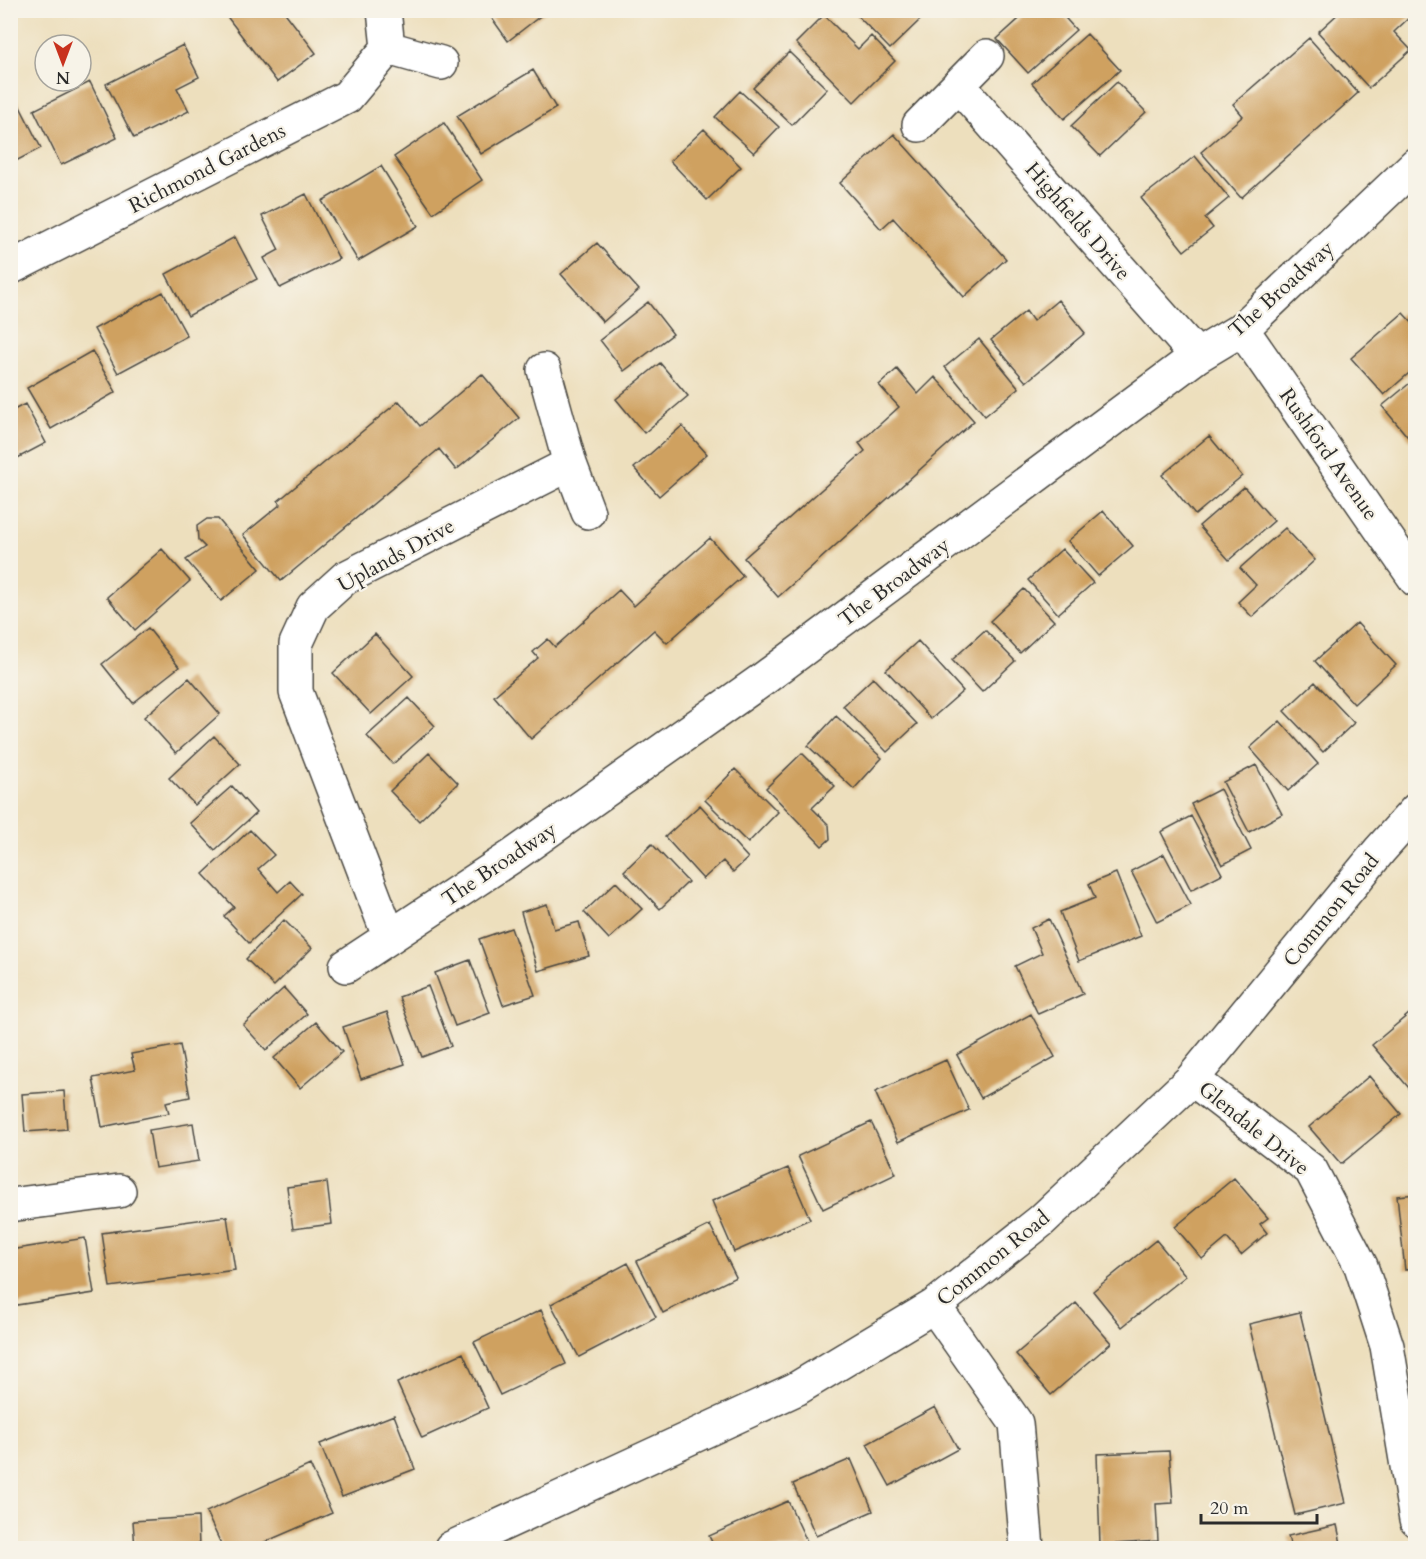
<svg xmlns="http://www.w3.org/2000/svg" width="1426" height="1559" viewBox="0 0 1426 1559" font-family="Cardo,serif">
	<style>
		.building { fill: #cfa160 }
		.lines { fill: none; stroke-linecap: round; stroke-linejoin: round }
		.minor-casing { stroke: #484641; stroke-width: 36 }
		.minor { stroke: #fff; stroke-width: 33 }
		.labels { text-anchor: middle; stroke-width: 4.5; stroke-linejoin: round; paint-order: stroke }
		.street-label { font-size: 21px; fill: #2b2b2b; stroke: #f7f3e8 }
	</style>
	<rect width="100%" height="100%" fill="#f7f3e8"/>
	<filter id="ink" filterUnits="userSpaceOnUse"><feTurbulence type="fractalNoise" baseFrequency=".0167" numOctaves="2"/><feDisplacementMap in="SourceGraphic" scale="12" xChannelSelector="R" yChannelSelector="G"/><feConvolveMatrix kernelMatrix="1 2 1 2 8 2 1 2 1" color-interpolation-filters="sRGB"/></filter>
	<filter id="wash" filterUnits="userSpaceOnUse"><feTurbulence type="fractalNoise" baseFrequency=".008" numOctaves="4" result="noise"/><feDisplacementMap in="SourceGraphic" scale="24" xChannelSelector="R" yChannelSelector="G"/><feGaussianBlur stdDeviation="1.35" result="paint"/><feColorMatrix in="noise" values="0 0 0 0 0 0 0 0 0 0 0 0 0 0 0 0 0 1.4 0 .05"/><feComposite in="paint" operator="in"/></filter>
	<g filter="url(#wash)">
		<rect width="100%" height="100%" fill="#eddfbd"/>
		<g id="blocks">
			<path class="building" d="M222,10H283L316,53L277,82Z
				M486,10H548L508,41Z
				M852,10H910L920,20L890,49Z
				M1029,10H1058L1076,30L1028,73L997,39Z
				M1342,10H1409L1413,14L1394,32L1411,50L1369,88L1318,32Z
				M824,15L858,49L871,36L895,61L854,102L796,43Z
				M1087,34L1120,70L1064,119L1032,83Z
				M1309,38L1358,93L1241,198L1201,152L1243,116L1233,104Z
				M183,45L199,77L177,88L189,111L134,138L106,84Z
				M789,52L827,89L792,125L753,88Z
				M533,70L556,108L481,154L457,116Z
				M90,82L117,138L61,165L34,110Z
				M1117,82L1146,112L1100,156L1071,126Z
				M10,87L41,148L10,164Z
				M740,91L779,127L754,153L715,117Z
				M444,123L482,180L433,213L394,157Z
				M704,129L741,167L707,200L670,161Z
				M894,134L1006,259L964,297L893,218L881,229L840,183Z
				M1195,156L1229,198L1205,218L1213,228L1184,251L1141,198Z
				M381,166L418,226L358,261L322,201Z
				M306,194L339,259L280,288L264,258L279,250L262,216Z
				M235,237L257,279L188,316L166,274Z
				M597,243L639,290L603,322L561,274Z
				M163,292L187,336L118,373L94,329Z
				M1058,300L1085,333L1026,382L991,340L1026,311L1033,321Z
				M648,302L673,334L624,371L600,340Z
				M1403,313L1416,327V367L1384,395L1351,358Z
				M979,339L1019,388L985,416L945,367Z
				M92,351L116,392L51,429L27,388Z
				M660,363L688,396L644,433L616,399Z
				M897,369L918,394L935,377L974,421L778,597L744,558L865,451L859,443L899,407L879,385Z
				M482,374L519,418L456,470L439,449L281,581L243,535L281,504L278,501L399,401L420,426Z
				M1416,378V439L1412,442L1382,406Z
				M25,404L46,443L10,462V412Z
				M682,426L707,454L659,496L634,468Z
				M1209,436L1242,476L1195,515L1162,475Z
				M1244,487L1274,521L1229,560L1199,526Z
				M1103,511L1133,546L1098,576L1068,541Z
				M207,519H218L260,569L221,601L186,560L205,547L198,540L197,526Z
				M1285,528L1315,560L1252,617L1238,602L1256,585L1240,568Z
				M710,538L743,576L667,643L654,630L531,739L494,696L538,658L533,652L548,639L555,647L619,590L634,606Z
				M162,549L190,581L135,630L107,597Z
				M1062,549L1093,583L1058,614L1028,580Z
				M1024,589L1054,621L1020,653L990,621Z
				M1357,623L1396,665L1354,704L1315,661Z
				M148,628L179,667L133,703L102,664Z
				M985,630L1015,661L982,692L952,660Z
				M375,634L413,676L371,714L333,673Z
				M918,641L963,691L931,719L886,670Z
				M189,678L220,714L176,753L144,717Z
				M873,678L917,724L887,752L843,706Z
				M1315,682L1354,723L1323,752L1284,711Z
				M409,698L435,726L393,764L367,736Z
				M836,716L882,758L854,789L808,746Z
				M1280,721L1318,764L1288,791L1250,748Z
				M214,736L240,764L195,805L169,778Z
				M429,753L458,783L419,821L390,791Z
				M802,753L835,786L812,808L829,825L830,839L822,846L766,788Z
				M1256,765L1282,814L1249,832L1223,782Z
				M735,769L778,812L748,843L705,800Z
				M232,786L256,813L215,850L190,823Z
				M1220,789L1251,850L1222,865L1191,804Z
				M700,805L748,858L733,872L723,861L703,879L665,837Z
				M1191,816L1222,874L1191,890L1161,832Z
				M250,830L274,855L258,869L278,892L290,881L302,894L249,943L224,916L234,907L203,874Z
				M652,844L688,882L660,909L624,871Z
				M1164,854L1191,905L1157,922L1131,871Z
				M1116,873L1141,936L1079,961L1060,912L1095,898L1089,884Z
				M616,882L642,909L609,939L584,912Z
				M547,904L554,929L579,922L589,956L538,971L521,912Z
				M1049,919L1083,994L1038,1014L1015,966L1042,953L1031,928Z
				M284,920L312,948L274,986L246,959Z
				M511,928L535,995L503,1005L479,939Z
				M470,960L490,1013L455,1026L435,973Z
				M428,986L451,1046L422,1057L399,997Z
				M284,988L307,1014L266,1050L243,1025Z
				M1416,1008V1082L1409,1088L1372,1045Z
				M387,1012L405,1064L361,1079L343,1027Z
				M1031,1014L1055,1057L981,1098L957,1055Z
				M316,1022L342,1052L300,1088L274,1058Z
				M180,1045L190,1097L166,1102L169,1113L102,1127L93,1078L135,1070L131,1054Z
				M946,1060L969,1110L898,1142L875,1092Z
				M1369,1076L1401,1114L1341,1164L1309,1127Z
				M64,1091L67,1129L25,1132L22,1094Z
				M871,1122L896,1174L823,1209L798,1156Z
				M193,1123L199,1161L155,1168L149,1130Z
				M788,1168L810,1219L734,1252L712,1201Z
				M1234,1178L1268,1218L1260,1224L1267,1233L1241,1255L1227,1238L1202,1259L1175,1227Z
				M327,1182L332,1224L293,1229L287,1187Z
				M1416,1194V1268L1405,1270L1397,1196Z
				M227,1216L235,1270L110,1287L102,1233Z
				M710,1225L736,1277L663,1313L637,1261Z
				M85,1238L94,1293L10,1306V1250Z
				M1156,1240L1186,1276L1122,1327L1093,1291Z
				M628,1263L656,1317L579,1357L551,1304Z
				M1076,1303L1111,1343L1051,1395L1016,1354Z
				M541,1310L566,1364L500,1395L474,1342Z
				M1300,1312L1346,1503L1295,1515L1249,1324Z
				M463,1353L488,1408L422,1438L397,1383Z
				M935,1407L958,1449L890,1486L867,1444Z
				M394,1415L415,1469L342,1497L320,1444Z
				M1169,1451L1173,1503L1156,1504L1158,1541L1100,1545L1097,1454Z
				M851,1459L873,1511L816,1536L793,1484Z
				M310,1465L332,1513L251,1548H223L206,1512Z
				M788,1501L810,1548H715L709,1536Z
				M198,1517L199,1548H135L133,1521Z
				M1337,1525L1342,1548H1291L1288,1536Z"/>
		</g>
	</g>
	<g filter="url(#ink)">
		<use href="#blocks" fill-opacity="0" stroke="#484641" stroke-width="1.5"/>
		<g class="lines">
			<defs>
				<path id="minor" d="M388,48L441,63
					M958,85L1197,356
					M919,125L987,56
					M10,268L347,97L388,48L384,10
					M1242,329L1416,580
					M544,370L570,464L588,512
					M389,936L296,692V644L313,607L345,578L570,464
					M346,966L514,855L762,680L1197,356L1242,329L1416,164
					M1192,1079L1311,1170L1361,1266L1387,1346L1416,1520
					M10,1205L119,1191
					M934,1306L1016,1423L1027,1548
					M451,1548L796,1389L934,1306L1041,1221L1192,1079L1380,850L1416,810"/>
			</defs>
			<use href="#minor" class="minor-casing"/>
			<use href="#minor" class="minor"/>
		</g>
	</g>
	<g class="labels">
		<g class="street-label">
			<text transform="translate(207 168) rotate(-27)" y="7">Richmond Gardens</text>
			<text transform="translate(1078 221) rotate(49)" y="7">Highfields Drive</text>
			<text transform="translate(1281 289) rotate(-42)" y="7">The Broadway</text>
			<text transform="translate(1329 454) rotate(55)" y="7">Rushford Avenue</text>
			<text transform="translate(396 555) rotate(-29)" y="7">Uplands Drive</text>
			<text transform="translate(894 582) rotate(-37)" y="7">The Broadway</text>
			<text transform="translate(499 864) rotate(-34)" y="7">The Broadway</text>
			<text transform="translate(1331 910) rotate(-51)" y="7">Common Road</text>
			<text transform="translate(1254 1128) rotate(39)" y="7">Glendale Drive</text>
			<text transform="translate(993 1258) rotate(-39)" y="7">Common Road</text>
		</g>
	</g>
	<rect width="1426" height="1559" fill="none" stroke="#f7f3e8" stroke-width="36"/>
	<g transform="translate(63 63) rotate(180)"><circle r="28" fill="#f7f3e8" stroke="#a5a39c" stroke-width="1.5"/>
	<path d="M0-4.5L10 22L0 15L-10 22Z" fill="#c8321e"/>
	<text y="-9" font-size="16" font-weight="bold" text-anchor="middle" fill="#2b2b2b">N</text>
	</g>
	<path d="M1201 1514v9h116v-9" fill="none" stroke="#2b2b2b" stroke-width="3"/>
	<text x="1210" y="1514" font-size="18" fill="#2b2b2b" stroke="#f7f3e8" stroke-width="4.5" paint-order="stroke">20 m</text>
</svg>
